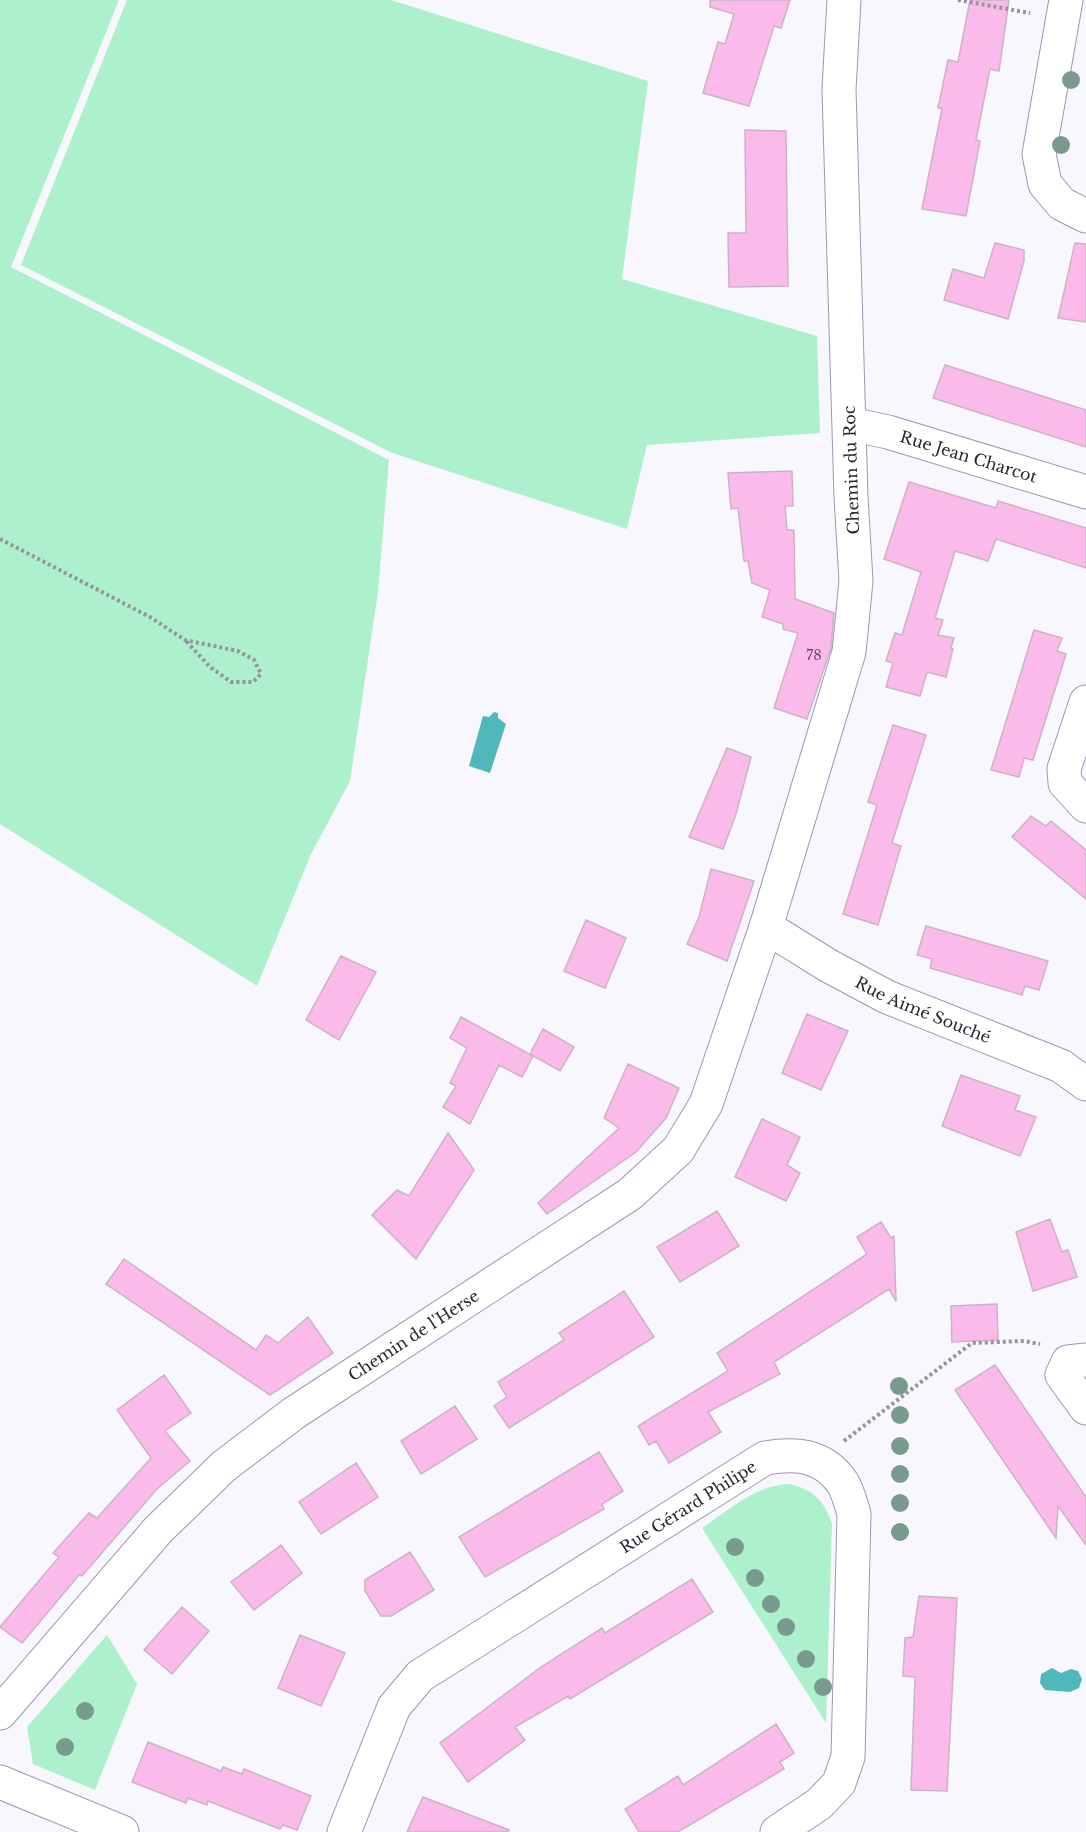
<svg xmlns="http://www.w3.org/2000/svg" width="1086" height="1832" viewBox="0 0 1086 1832" font-family="'Libre Baskerville',serif">
	<style>
		.green { fill: #acf1cc }
		.water { fill: #50b8bb }
		.building { fill: #fbbbea; stroke: #cdb2c6; stroke-width: 1.5 }
		.lines { fill: none; stroke-linecap: round; stroke-linejoin: round }
		.minor-casing { stroke: #9d97b3; stroke-width: 35 }
		.path { stroke: #95949c; stroke-width: 4; stroke-dasharray: 3 3; stroke-linecap: butt }
		.minor { stroke: #fff; stroke-width: 33 }
		.tree { fill: #799a8e }
		.labels { text-anchor: middle; stroke-width: 5; stroke-linejoin: round; paint-order: stroke }
		.number-label { font-size: 14px; fill: #5e4d61 }
		.street-label { font-size: 16px; fill: #2a2833; stroke: #fff }
	</style>
	<rect width="100%" height="100%" fill="#f8f7fd"/>
	<path class="green" d="M0,0H119L11,267L389,460L378,592L350,781L311,854L257,986L0,824Z
		M127,0H391L648,81L622,279L817,336L820,433L647,445L627,529L392,453L21,265Z
		M788,1484C812,1488 825,1501 832,1524L826,1723L702,1528C729,1510 755,1486 788,1484Z
		M107,1635L137,1684L95,1790L33,1764L27,1727Z"/>
	<path class="water" d="M494,712L498,713V718L506,724L490,773L469,766L483,716L489,717Z
		M1052,1668L1061,1673L1071,1669L1078,1671L1082,1679L1079,1688L1070,1692L1045,1690L1040,1683L1041,1674Z"/>
	<path class="building" d="M710,0H790L781,28L774,26L749,106L703,93L718,42L725,44L734,14L710,7Z
		M970,0H1009L999,71L990,69L976,140L980,141L966,216L922,209L942,108H938L948,60L958,62Z
		M745,130L786,131L788,286L729,287L728,233H746Z
		M995,243L1024,250V261L1008,319L944,300L953,269L984,278Z
		M1075,243L1086,244V322L1058,318Z
		M945,365L1086,410V447L933,398Z
		M792,471L793,506H785L787,530H794L795,599L834,613L831,648L807,719L774,708L798,633L783,629V624L762,617L770,590L752,583L748,561H744L738,508L731,509L728,473Z
		M909,482L996,508L998,501L1086,528V568L996,539L988,561L955,551L935,618L943,620L938,635L954,638L951,648L953,649L946,677L927,672L920,696L886,687L893,663L886,661L895,633L902,635L921,572L884,559Z
		M1034,630L1062,638L1057,651L1066,654L1033,760L1024,758L1019,777L991,770Z
		M893,725L926,735L892,843L901,846L878,925L843,914L877,805L868,802Z
		M727,748L751,757L736,814L723,849L689,837Z
		M1031,816L1046,826L1051,821L1086,850V899L1012,837Z
		M711,869L754,881L727,961L687,944L699,917Z
		M586,920L626,938L605,988L564,971Z
		M926,926L1048,961L1039,990L1025,986L1022,995L930,968L932,959L917,955Z
		M341,956L376,972L339,1040L306,1020Z
		M807,1014L848,1031L821,1090L782,1073Z
		M461,1017L533,1056L522,1077L499,1065L470,1124L443,1107L456,1086L450,1083L467,1048L450,1038Z
		M543,1029L574,1047L560,1071L530,1054Z
		M628,1064L679,1088L666,1118L636,1152L547,1214L538,1203L619,1128L604,1118Z
		M961,1075L1020,1096L1015,1110L1036,1117L1020,1156L942,1126Z
		M762,1119L800,1137L787,1165L800,1173L786,1201L735,1177Z
		M448,1133L474,1170L416,1259L372,1215L397,1190L409,1196Z
		M717,1211L739,1246L680,1282L657,1247Z
		M1050,1219L1062,1252L1068,1250L1077,1277L1033,1291L1016,1232Z
		M881,1222L891,1238L894,1236L896,1301L889,1289L774,1362L780,1374L708,1412L721,1432L669,1463L656,1441L649,1445L638,1426L728,1371L717,1353L867,1254L857,1237Z
		M124,1259L256,1350L266,1335L278,1343L308,1317L333,1353L270,1395L106,1284Z
		M624,1291L654,1337L509,1428L494,1406L507,1397L498,1382L564,1340L559,1333Z
		M997,1304L998,1340L952,1342L951,1306Z
		M995,1365L1086,1497V1545L1058,1506L1056,1538L955,1390Z
		M164,1375L191,1413L165,1431L190,1461L157,1489L82,1576L79,1575L22,1643L0,1627L59,1557L53,1553L89,1513L97,1518L151,1458L117,1410Z
		M455,1406L477,1439L421,1474L401,1441Z
		M599,1452L623,1491L602,1504L604,1509L485,1577L459,1537Z
		M356,1463L378,1497L321,1534L299,1502Z
		M281,1545L302,1573L254,1610L231,1582Z
		M410,1552L434,1590L391,1616H381L365,1591V1580Z
		M692,1579L713,1612L570,1699L568,1696L515,1727L525,1740L468,1782L440,1743L541,1667L602,1628L605,1633Z
		M919,1596L957,1598L947,1791L911,1790L915,1677L903,1676L905,1638L913,1637Z
		M182,1607L209,1631L172,1674L144,1650Z
		M300,1635L345,1653L321,1706L278,1688Z
		M776,1724L794,1753L780,1762L784,1769L678,1832H639L625,1809L678,1776L683,1785Z
		M148,1742L221,1771L223,1767L242,1774L244,1769L311,1796L297,1830L283,1825L280,1829L208,1801L207,1805L188,1798L186,1803L132,1782Z
		M423,1797L509,1830L508,1832H407Z"/>
	<g class="lines">
		<defs>
			<g id="minor">
				<path d="M1066,0L1039,154L1045,184L1062,204L1086,216"/>
				<path id="s1" d="M850,424L888,432L1086,492"/>
				<path d="M1086,702L1064,769L1065,783L1086,806"/>
				<path id="s2" d="M766,927L829,966L887,997L1061,1066L1086,1084"/>
				<path d="M1086,1360L1068,1362L1062,1375L1086,1408"/>
				<path id="s3" d="M0,1713L158,1530L224,1466L294,1413L630,1194L678,1150L706,1104L766,927L849,652L856,581L851,497L839,89L844,0"/>
				<path d="M0,1782L122,1832"/>
				<path id="s4" d="M344,1832L394,1707L420,1676L765,1458C795,1453 822,1454 842,1482C848,1491 851,1504 854,1514L848,1757L839,1783L819,1804L777,1832"/>
			</g>
		</defs>
		<use href="#minor" class="minor-casing"/>
		<path class="path" d="M958,0L1030,13
			M0,539L150,617L185,640L238,651L254,660L261,674L253,682H231L210,667L185,640
			M844,1441L972,1343L1024,1341L1040,1344"/>
		<use href="#minor" class="minor"/>
	</g>
	<g class="tree">
		<circle cx="1071" cy="80" r="9"/>
		<circle cx="1061" cy="145" r="9"/>
		<circle cx="899" cy="1386" r="9"/>
		<circle cx="900" cy="1415" r="9"/>
		<circle cx="900" cy="1446" r="9"/>
		<circle cx="900" cy="1474" r="9"/>
		<circle cx="900" cy="1503" r="9"/>
		<circle cx="900" cy="1532" r="9"/>
		<circle cx="735" cy="1547" r="9"/>
		<circle cx="755" cy="1578" r="9"/>
		<circle cx="771" cy="1604" r="9"/>
		<circle cx="786" cy="1627" r="9"/>
		<circle cx="806" cy="1659" r="9"/>
		<circle cx="823" cy="1687" r="9"/>
		<circle cx="85" cy="1711" r="9"/>
		<circle cx="65" cy="1747" r="9"/>
	</g>
	<g class="labels">
		<g class="number-label">
			<text x="814" y="660">78</text>
		</g>
		<g class="street-label">
			<text dy="6" stroke="none"><textPath href="#s1" startOffset="123">Rue Jean Charcot</textPath></text>
			<text transform="translate(851 470) rotate(-92)" y="6">Chemin du Roc</text>
			<text dy="6" stroke="none"><textPath href="#s2" startOffset="178">Rue Aimé Souché</textPath></text>
			<text dy="6" stroke="none"><textPath href="#s3" startOffset="564">Chemin de l'Herse</textPath></text>
			<text dy="6" stroke="none"><textPath href="#s4" startOffset="492">Rue Gérard Philipe</textPath></text>
		</g>
	</g>
</svg>
